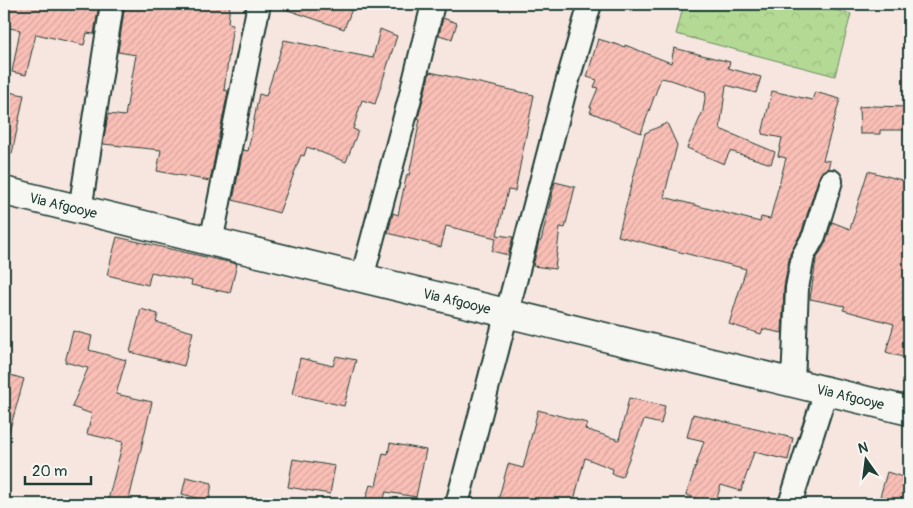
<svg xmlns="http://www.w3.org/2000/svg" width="913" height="508" viewBox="0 0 913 508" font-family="Pangolin,sans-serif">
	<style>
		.park { fill: url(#park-crowns); stroke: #6a8b64 }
		.building { fill: url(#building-hatch); stroke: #1f3d34 }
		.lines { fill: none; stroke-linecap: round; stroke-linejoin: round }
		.minor-casing { stroke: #1f3d34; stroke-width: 26 }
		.major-casing { stroke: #1f3d34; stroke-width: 31 }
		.minor { stroke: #f6f6f2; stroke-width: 22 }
		.major { stroke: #f6f6f2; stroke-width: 28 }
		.labels { text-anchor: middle; stroke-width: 4; stroke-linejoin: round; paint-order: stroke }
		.street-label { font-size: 14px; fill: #1f3d34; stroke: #f6f6f2 }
	</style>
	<defs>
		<pattern id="park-crowns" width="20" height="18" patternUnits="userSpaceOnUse" patternTransform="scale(1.25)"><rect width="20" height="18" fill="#b4d994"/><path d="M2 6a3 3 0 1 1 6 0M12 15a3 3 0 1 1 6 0" fill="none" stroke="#9abb80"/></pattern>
		<pattern id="building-hatch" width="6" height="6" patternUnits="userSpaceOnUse" patternTransform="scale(1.25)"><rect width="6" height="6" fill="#fabfb6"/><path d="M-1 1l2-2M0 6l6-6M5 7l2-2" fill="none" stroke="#d6a59d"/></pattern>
	</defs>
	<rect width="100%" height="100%" fill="#f7e6e0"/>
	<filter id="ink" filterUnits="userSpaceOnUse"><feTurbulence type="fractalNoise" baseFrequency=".02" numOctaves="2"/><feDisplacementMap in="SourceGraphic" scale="10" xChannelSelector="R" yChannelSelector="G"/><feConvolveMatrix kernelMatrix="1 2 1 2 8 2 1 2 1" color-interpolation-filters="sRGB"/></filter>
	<g filter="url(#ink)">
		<path class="park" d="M684,4H811L851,14L835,76L676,34Z"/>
		<path class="building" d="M4,4H99L94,34L87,33L84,45L36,34L26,75L12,72L20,30L4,27Z
			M125,4H230L228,23L233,24L224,90L228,91L210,181L157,171L161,150L103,144L108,114L125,116L136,55L118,52Z
			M279,4H354L344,29L279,7Z
			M443,18L457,23L452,39L439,35Z
			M380,29L397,36L375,104L362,100L353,129L358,131L346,162L307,147L304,156L301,155L279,213L233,200L243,150L248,151L259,94L266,96L284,40L373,58Z
			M598,39L625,47V45L671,63L674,48L730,62L728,68L761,77L756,93L726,85L720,129L775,152L771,164L730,151L724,164L687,148L703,111L706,92L671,80L661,78L641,133L590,112L592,108L590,107L598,88L594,87L597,80L587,77Z
			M430,72L534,95L515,191L508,190L497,235L513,237L508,255L492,251L496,238L446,226L441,247L388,233L393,213L398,215L407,174L409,175L420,119L418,118Z
			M4,91L24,95L12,154H4Z
			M772,91L812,100L815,92L840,99L823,160L830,161L828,168L822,171L819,177L802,231L790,254L784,287L782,333L763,329L761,334L729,324L746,269L618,236L645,133L667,123L677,145L664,197L760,222L761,217L770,219L786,158L778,156L782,138L762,134Z
			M872,106L909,107V130H880V134H860L859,107Z
			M868,171L909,182V359L886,352L894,324L843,310L845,306L810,299L816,260L826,242L832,222L850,229Z
			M555,182L575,187L565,228L560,227L555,269L533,266L539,241H541Z
			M117,237L237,264L230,293L191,285L192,281L151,272L148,285L107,275Z
			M141,309L158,314L156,322L193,332L184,366L130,352Z
			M73,331L92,336L89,350L126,360L116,394L152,402L128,504H107L123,442L87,434L92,414L72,407L88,368L65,362Z
			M336,356L356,360L344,406L292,394L300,358L333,366Z
			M4,373L24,379L9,432L4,431Z
			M629,398L665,406L661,424L644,420L622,477L612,474L613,469L585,458L573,504H497L508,464L523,468L538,410L587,423L585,429L619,440Z
			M693,414L793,438L788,460L754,452L741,491L721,485L715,504L686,495L704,441L687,437Z
			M390,443L426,450L416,497L386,492L382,504H364L370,485L376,486L383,453L388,454Z
			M293,459L335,466L330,494L288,487Z
			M887,472L909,479V504H878Z
			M186,477L212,483L209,501L182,494Z"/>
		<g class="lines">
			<defs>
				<path id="minor" d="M80,210L112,4
					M211,242L259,4
					M362,278L410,98L433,4
					M793,383L797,288L803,256L814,236L831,181
					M457,504L565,90L590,4
					M790,504L826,391"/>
				<g id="major">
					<path id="s1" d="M4,191L909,411"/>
				</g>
			</defs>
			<use href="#minor" class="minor-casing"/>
			<use href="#major" class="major-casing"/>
			<use href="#minor" class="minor"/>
			<use href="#major" class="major"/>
		</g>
	</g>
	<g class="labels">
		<g class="street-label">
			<text dy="5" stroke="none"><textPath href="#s1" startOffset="61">Via Afgooye</textPath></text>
			<text dy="5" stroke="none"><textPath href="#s1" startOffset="466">Via Afgooye</textPath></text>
			<text dy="5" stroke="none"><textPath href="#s1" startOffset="871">Via Afgooye</textPath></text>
		</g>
	</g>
	<rect width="913" height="508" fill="none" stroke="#f6f6f2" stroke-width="20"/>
	<rect x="10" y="10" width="893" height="488" fill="none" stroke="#1f3d34" stroke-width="2" filter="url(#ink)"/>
	<g transform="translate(866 460) rotate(346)" stroke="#f6f6f2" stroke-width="4" paint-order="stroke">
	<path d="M0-4L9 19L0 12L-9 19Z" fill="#1f3d34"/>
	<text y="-8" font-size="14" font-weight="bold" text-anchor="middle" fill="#1f3d34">N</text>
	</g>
	<path d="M25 476v8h66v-8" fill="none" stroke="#1f3d34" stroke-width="2.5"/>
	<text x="32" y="476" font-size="15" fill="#1f3d34" stroke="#f6f6f2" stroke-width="4" paint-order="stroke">20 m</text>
</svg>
